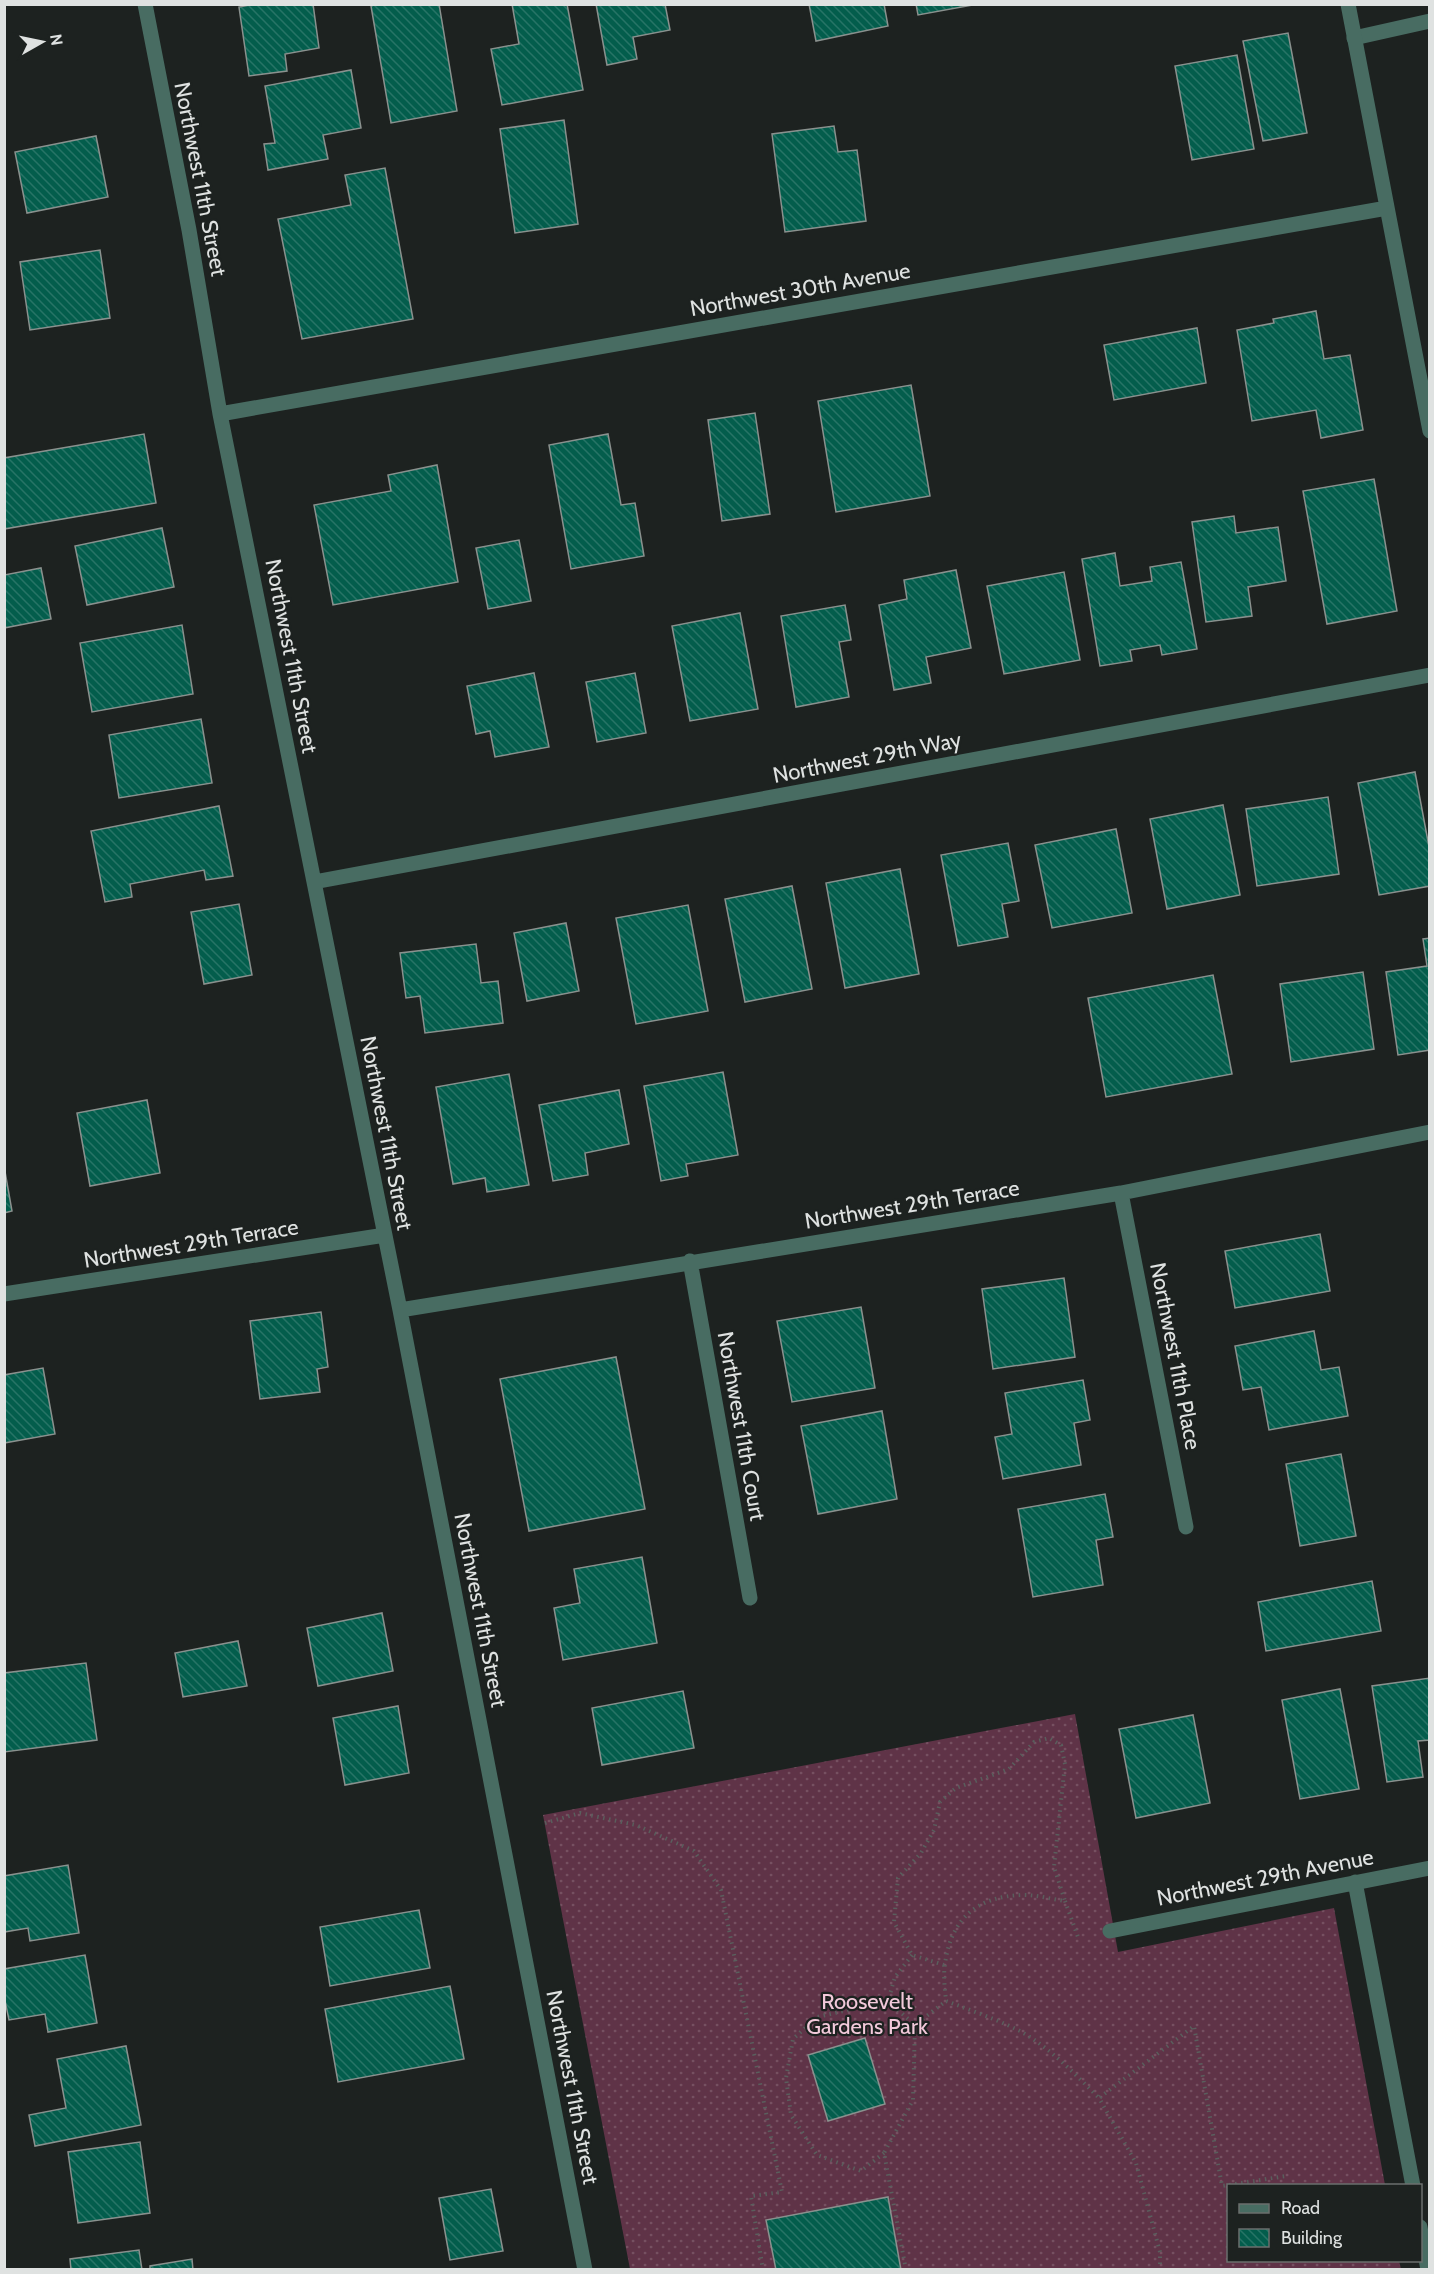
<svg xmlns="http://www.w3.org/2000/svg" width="1434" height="2274" viewBox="0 0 1434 2274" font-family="Cabin,sans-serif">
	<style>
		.grass { fill: url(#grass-dots) }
		.building { fill: url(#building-back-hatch); stroke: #8a918e; stroke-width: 1.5 }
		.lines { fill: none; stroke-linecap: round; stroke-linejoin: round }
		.path { stroke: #5a5e5d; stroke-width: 4; stroke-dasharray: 1.5 4.5; stroke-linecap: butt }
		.service { stroke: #486c62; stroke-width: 15 }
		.minor { stroke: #486c62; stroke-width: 15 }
		.labels { text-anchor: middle; stroke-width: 4.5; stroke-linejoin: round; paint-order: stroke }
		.street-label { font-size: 22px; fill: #dfe2e1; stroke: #1d2220 }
		.park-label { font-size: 22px; fill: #f2c9da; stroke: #1d2220 }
	</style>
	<defs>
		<pattern id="grass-dots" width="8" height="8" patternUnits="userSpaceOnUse" patternTransform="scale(1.5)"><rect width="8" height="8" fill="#5f3347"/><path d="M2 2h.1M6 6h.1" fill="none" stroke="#765061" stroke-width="1.8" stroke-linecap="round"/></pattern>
		<pattern id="building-back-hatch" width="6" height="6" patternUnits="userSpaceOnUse" patternTransform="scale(1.5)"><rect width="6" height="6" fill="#035d4c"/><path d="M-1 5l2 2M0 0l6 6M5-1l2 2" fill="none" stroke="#277466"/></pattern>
	</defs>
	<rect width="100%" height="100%" fill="#1d2220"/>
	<path class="grass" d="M1075,1714L1118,1952L1334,1908L1385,2185L1228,2186V2260L1399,2261L1401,2269H630L543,1815Z"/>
	<path class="building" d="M255,4H313L319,48L285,54L287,71L249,76L239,7Z
		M377,4H439L457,111L391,123L371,6Z
		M512,4H567L583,90L502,105L491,49L519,44Z
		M596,4H665L670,30L633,37L637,59L607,65Z
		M809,4H884L888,26L816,41Z
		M916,4H978L918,15Z
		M1288,33L1307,133L1263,141L1243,41Z
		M1237,55L1254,149L1192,160L1175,66Z
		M351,70L361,128L323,135L328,159L268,170L264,144L275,143L265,86Z
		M564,120L578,224L515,233L500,129Z
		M834,126L838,152L857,150L866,221L785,232L772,134Z
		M96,136L108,197L27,213L15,152Z
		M385,168L413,319L302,339L278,219L351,205L345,175Z
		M100,250L110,318L30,330L20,262Z
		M1316,311L1324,359L1350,355L1363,430L1321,438L1316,410L1252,421L1237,330L1274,323L1273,319Z
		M1197,328L1206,383L1114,400L1104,345Z
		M911,385L930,496L836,512L818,401Z
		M755,413L770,514L722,521L708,420Z
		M144,434L156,503L4,529V458Z
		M608,434L621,505L635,503L644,556L571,569L549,445Z
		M437,465L458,582L333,605L314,505L391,491L388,475Z
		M1374,479L1397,611L1327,624L1303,491Z
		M1234,516L1236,533L1278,527L1286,581L1248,587L1252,616L1206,622L1192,522Z
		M162,528L174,587L87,605L75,546Z
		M519,540L531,601L488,609L476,548Z
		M1115,553L1120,586L1152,581L1150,567L1181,562L1197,649L1162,655L1160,645L1130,650L1132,661L1100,666L1082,559Z
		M41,568L51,619L4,628V575Z
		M956,570L971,648L926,657L931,683L894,690L879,605L907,599L904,580Z
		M1064,572L1080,660L1004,674L987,586Z
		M845,605L851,640L839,642L849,697L796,707L781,616Z
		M740,613L758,709L690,721L672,626Z
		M182,625L193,694L92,712L80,643Z
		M534,673L549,747L495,757L490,731L476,734L467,686Z
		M635,673L646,733L597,742L586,682Z
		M201,719L212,783L119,798L109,735Z
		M1415,772L1430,852V886L1379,895L1358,783Z
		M1328,797L1339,874L1257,886L1246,809Z
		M1223,805L1240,895L1167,909L1150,819Z
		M219,806L233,876L206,880L204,870L130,884L132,897L105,902L91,831Z
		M1116,829L1132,913L1052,928L1035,845Z
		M1008,843L1019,901L1002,904L1008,937L958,946L941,855Z
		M900,869L919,974L845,988L826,883Z
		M792,886L812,989L745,1002L725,899Z
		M239,904L252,975L204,984L191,912Z
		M688,905L708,1011L636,1024L616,918Z
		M566,923L579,991L527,1001L514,933Z
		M1430,938V1050L1398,1055L1386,972L1427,966L1423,939Z
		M476,944L481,983L498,981L503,1023L425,1033L420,996L406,998L400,953Z
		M1363,972L1374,1049L1291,1062L1280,984Z
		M1213,975L1232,1074L1106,1097L1088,998Z
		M723,1072L738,1155L686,1164L688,1176L661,1181L644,1086Z
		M509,1074L529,1185L487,1192L485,1178L453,1184L436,1087Z
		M619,1090L629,1144L585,1153L588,1175L553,1181L539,1105Z
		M147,1100L160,1173L90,1186L77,1113Z
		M4,1166L12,1211L4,1213Z
		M1320,1234L1330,1291L1235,1308L1225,1251Z
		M1064,1278L1075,1357L993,1369L982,1289Z
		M861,1307L875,1388L792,1402L777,1321Z
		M321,1312L328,1367L317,1369L320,1392L260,1399L250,1321Z
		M1314,1331L1321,1370L1339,1367L1348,1416L1269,1430L1261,1387L1243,1390L1235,1346Z
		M616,1357L645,1509L529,1531L500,1379Z
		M43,1368L55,1434L4,1443V1375Z
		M1083,1380L1090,1420L1074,1423L1081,1465L1003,1479L995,1437L1012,1434L1005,1393Z
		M882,1411L897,1499L818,1514L801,1426Z
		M1341,1454L1356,1536L1300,1546L1286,1464Z
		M1105,1494L1113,1537L1096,1540L1103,1585L1033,1597L1018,1509Z
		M642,1557L657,1643L563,1660L554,1608L580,1603L574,1569Z
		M1372,1581L1381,1631L1266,1651L1258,1602Z
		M382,1613L393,1671L318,1686L307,1628Z
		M238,1641L247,1686L183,1697L175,1653Z
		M86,1663L97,1740L4,1752V1673Z
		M1430,1678V1740L1418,1741L1423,1777L1387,1782L1372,1686Z
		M1340,1689L1359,1789L1300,1799L1282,1700Z
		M683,1691L694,1748L602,1765L592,1708Z
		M398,1706L409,1773L345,1785L333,1718Z
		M1193,1715L1210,1803L1136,1818L1119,1729Z
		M68,1865L79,1933L30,1941L28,1928L4,1932V1876Z
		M419,1910L430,1968L330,1986L320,1927Z
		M85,1955L97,2023L48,2032L45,2014L9,2020L4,1996V1969Z
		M450,1986L464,2059L338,2082L325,2009Z
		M865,2038L885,2104L828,2121L808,2055Z
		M126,2046L141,2125L35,2146L29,2115L66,2108L57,2059Z
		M140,2142L150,2213L78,2223L68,2152Z
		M491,2189L503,2251L450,2260L439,2198Z
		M888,2197L901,2270H776L766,2220Z
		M139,2250L142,2270H71L70,2259Z
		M192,2259L193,2270H150V2266Z"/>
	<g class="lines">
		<path class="path" d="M545,1823L580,1813L636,1825L694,1851L721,1890L782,2192L751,2196L763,2270
			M1065,1901L1078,1937
			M912,1955L895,1977L888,2001L915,2025
			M944,1965L912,1955L894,1922L898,1878L921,1853L934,1830L940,1802L956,1788L1009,1769L1034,1742L1049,1738L1061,1745L1065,1764L1054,1867L1065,1901C1051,1899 1037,1895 1023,1895C978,1896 951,1918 945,1964C943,1976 945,1989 946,2001
			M884,2153L861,2171L817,2155L791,2115L786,2078L793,2039L817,2017L888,2001
			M906,2270L884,2153L913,2100L915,2025L946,2001C970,2010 996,2019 1020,2031C1049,2047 1075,2074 1099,2098
			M1160,2270V2252L1136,2163L1099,2098L1194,2026L1222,2186L1286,2176"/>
		<path class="service" d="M1354,38L1430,21"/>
		<path class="minor" d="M145,4L189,230L220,414L400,1310L585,2270
			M1348,4L1430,431
			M220,414L1387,208
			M314,882L1430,675
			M1121,1193L1186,1527
			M690,1261L750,1598
			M4,1294L385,1235
			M400,1310L1121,1193L1430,1132
			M1355,1882L1413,2186
			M1110,1931L1430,1868
			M1420,2227L1428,2270"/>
	</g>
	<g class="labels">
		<g class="street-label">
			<text transform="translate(201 179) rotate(79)" y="8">Northwest 11th Street</text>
			<text transform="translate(800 289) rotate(-10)" y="8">Northwest 30th Avenue</text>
			<text transform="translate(292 656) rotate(79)" y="8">Northwest 11th Street</text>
			<text transform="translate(867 757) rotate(-11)" y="8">Northwest 29th Way</text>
			<text transform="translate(387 1133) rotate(79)" y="8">Northwest 11th Street</text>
			<text transform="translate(912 1204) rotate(-9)" y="8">Northwest 29th Terrace</text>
			<text transform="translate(191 1243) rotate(-9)" y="8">Northwest 29th Terrace</text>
			<text transform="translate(1176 1356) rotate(79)" y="8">Northwest 11th Place</text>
			<text transform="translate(742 1426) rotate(80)" y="8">Northwest 11th Court</text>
			<text transform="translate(481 1610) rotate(79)" y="8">Northwest 11th Street</text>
			<text transform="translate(1265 1877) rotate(-11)" y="8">Northwest 29th Avenue</text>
			<text transform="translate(573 2087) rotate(79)" y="8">Northwest 11th Street</text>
		</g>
		<g class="park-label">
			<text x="867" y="2009">Roosevelt<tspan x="867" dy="25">Gardens Park</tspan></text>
		</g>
	</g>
	<rect width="1434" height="2274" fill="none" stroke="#dfe2e1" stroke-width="12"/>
	<rect x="1227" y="2184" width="195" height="78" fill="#1d2220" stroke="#6b6f6d" stroke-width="1.5"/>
	<rect x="1239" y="2204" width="30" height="9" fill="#486c62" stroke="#6b6f6d" stroke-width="1.5"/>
	<text x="1281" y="2214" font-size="18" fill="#dfe2e1">Road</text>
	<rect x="1239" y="2229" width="30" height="18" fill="url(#building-back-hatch)" stroke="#6b6f6d" stroke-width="1.5"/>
	<text x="1281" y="2244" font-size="18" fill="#dfe2e1">Building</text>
	<g transform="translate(42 42) rotate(81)" stroke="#1d2220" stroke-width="4.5" paint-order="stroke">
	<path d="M0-4.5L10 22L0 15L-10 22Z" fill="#dfe2e1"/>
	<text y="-9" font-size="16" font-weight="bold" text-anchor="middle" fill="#dfe2e1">N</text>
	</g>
</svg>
